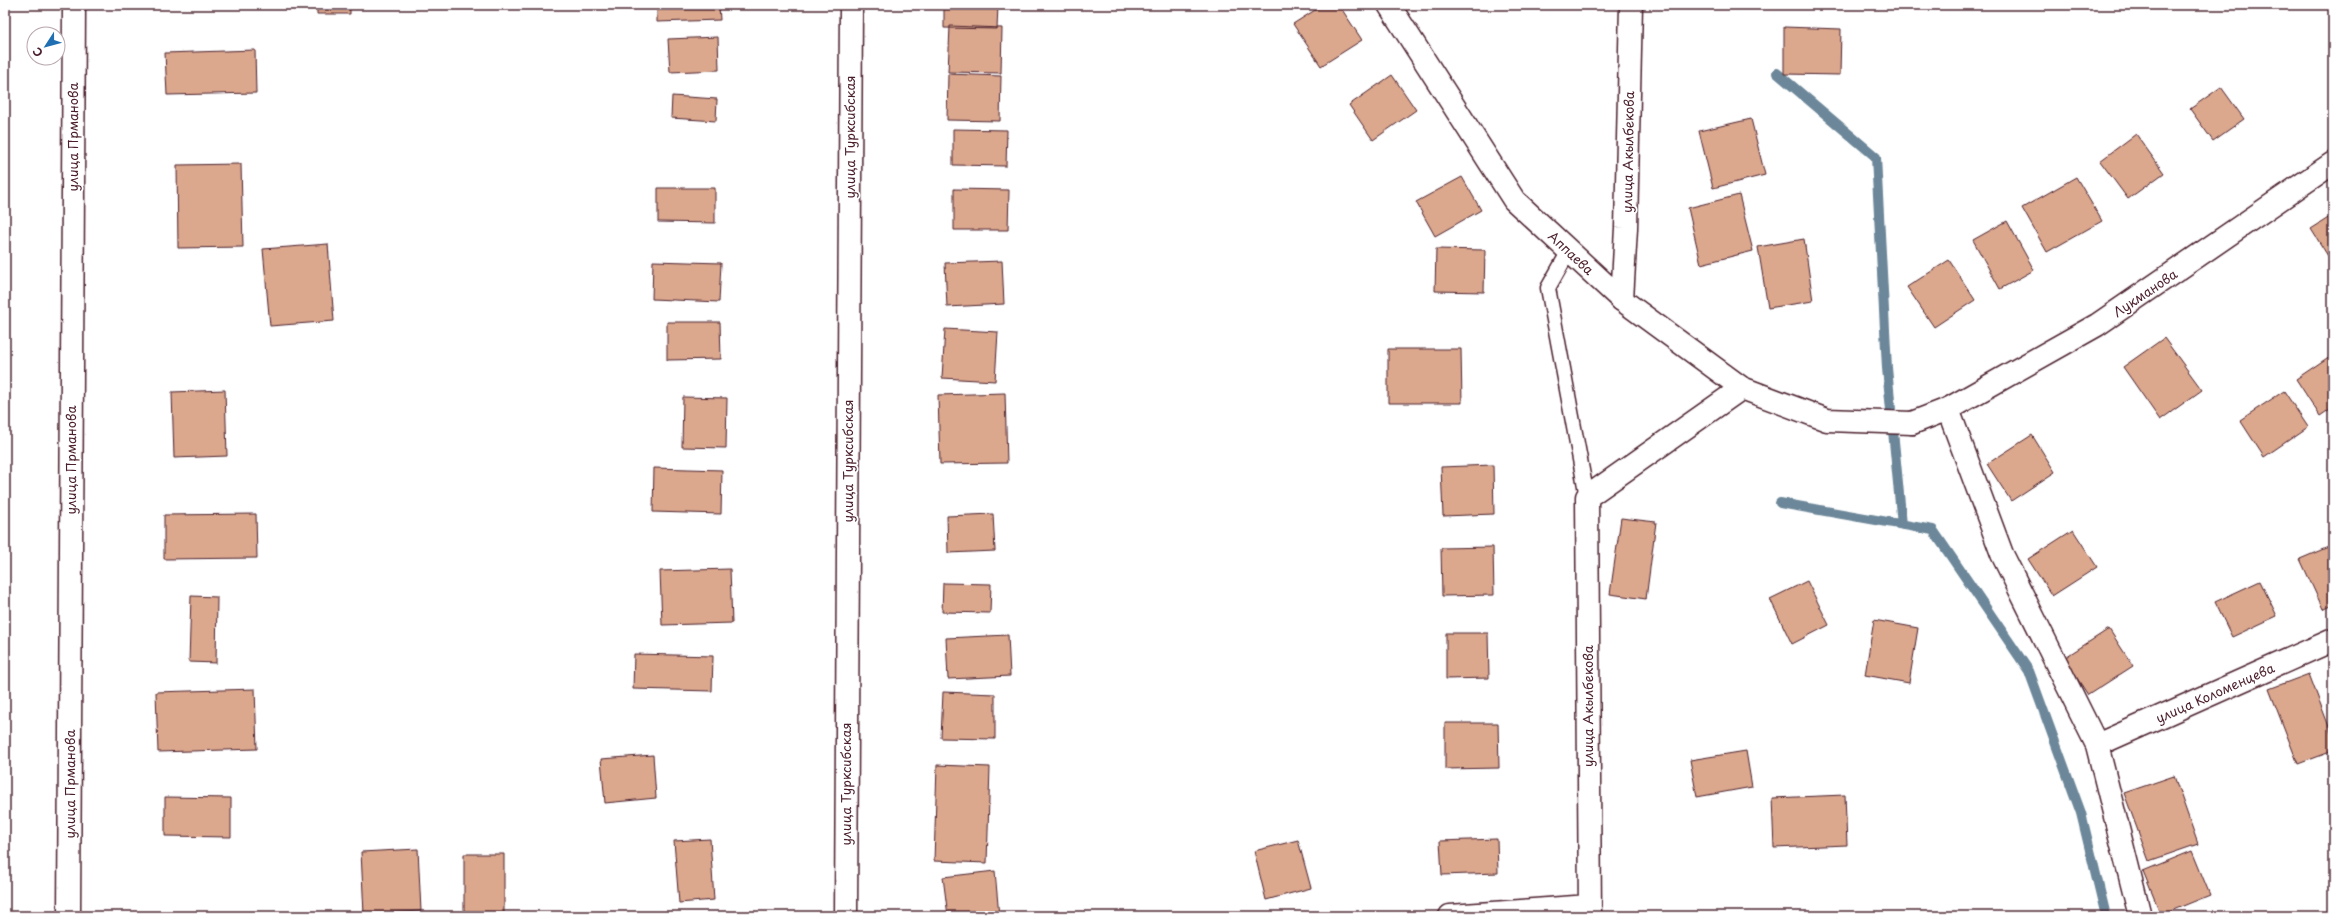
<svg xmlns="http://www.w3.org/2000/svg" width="2338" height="921" viewBox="0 0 2338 921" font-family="'Playpen Sans',sans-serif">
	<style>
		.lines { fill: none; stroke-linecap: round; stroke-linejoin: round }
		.stream { stroke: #6c8799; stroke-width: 10 }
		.building { fill: #dba88e; stroke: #4a1f2b }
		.lane-casing { stroke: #4a1f2b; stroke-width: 17 }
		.street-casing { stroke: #4a1f2b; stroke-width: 25 }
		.secondary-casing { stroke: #4a1f2b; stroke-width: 25 }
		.lane { stroke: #fff; stroke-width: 14 }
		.street { stroke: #fff; stroke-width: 22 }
		.secondary { stroke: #fff; stroke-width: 22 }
		.labels { text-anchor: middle; stroke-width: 3.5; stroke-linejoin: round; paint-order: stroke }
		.street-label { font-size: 13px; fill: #4a1f2b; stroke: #fff }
	</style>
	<rect width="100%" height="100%" fill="#fff"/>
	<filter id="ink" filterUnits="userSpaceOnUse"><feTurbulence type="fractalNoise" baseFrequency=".025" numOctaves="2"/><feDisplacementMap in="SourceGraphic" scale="8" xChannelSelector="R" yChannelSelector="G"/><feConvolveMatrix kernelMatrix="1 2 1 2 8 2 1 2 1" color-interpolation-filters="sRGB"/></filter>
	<g filter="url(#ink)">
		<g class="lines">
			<path class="stream" d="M1777,73L1876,157L1887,368L1902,525
				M1780,503L1933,530L2029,671L2081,813L2106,916"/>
		</g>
		<path class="building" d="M317,5H350V14H317Z
			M657,5H719L720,20L657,22Z
			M944,5H998L997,29L944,28Z
			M1323,5H1339L1362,40L1321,66L1293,24Z
			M950,26L1002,28L1001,73L948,72Z
			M1784,27L1841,29L1840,75L1784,74Z
			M718,37L719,70L670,72L668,39Z
			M255,50L256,93L167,95L165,53Z
			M948,74L1001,76L1000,121L947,120Z
			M1392,75L1416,110L1373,140L1349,105Z
			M2221,87L2244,119L2213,141L2190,109Z
			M672,96L717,99L716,121L671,118Z
			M1751,119L1765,175L1713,188L1699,131Z
			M953,129L1007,130L1006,166L953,165Z
			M2136,134L2164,173L2128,199L2100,161Z
			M241,164L243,247L178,248L177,165Z
			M1462,177L1481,210L1435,236L1416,202Z
			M2076,177L2102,221L2047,252L2022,208Z
			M658,188H715V223L658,222Z
			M954,189L1009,190L1008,230H954Z
			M1739,195L1753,251L1701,264L1688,208Z
			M2333,215V264L2311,229Z
			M2007,221L2034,270L2000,289L1973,240Z
			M1804,239L1813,301L1768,308L1758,247Z
			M328,244L334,321L270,326L263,249Z
			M1436,249L1485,250L1484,292L1435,291Z
			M1949,260L1975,300L1934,327L1907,287Z
			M653,261L721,263L719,302L652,299Z
			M1002,261L1004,304L947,307L945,263Z
			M667,322H720L721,359L667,360Z
			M945,329L998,332L995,381L942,378Z
			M2164,338L2202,390L2160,420L2123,367Z
			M1388,349H1461L1462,403H1388Z
			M2333,354V407L2320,416L2296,379Z
			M225,390L227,456L174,458L172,392Z
			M2284,391L2308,427L2264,457L2240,420Z
			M1005,393L1007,463L940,464L938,395Z
			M683,397L727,398L726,448L682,447Z
			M2032,435L2055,472L2011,501L1987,464Z
			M1493,465L1494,514L1443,516L1441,467Z
			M654,468L722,470L721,514L653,512Z
			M256,514L257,558L164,559V515Z
			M993,514L995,551L948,553L947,516Z
			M1621,518L1656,522L1646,599L1610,594Z
			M2073,530L2097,567L2052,596L2028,559Z
			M2333,545V604L2323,609L2300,559Z
			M1493,547L1494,595L1442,596L1441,548Z
			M730,569L732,623L662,625L660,571Z
			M1807,581L1829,625L1792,644L1770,599Z
			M2260,581L2277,616L2232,637L2215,602Z
			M943,583L991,584L990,613L942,612Z
			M191,596L217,597L216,663L189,662Z
			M1874,620L1918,628L1909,683L1865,675Z
			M2109,629L2133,666L2088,695L2064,658Z
			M1446,633H1488L1489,678L1446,679Z
			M1008,635L1010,676L948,679L946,638Z
			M634,654L713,656L712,691L633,689Z
			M2309,674L2333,737V751L2298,764L2269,689Z
			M255,689L257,749L158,752L156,692Z
			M943,692L995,694V739L941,738Z
			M1445,723H1498L1499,768L1445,769Z
			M1746,751L1752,787L1697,797L1690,760Z
			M653,755L656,798L605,803L601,759Z
			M937,765L990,767L987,863L934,861Z
			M2174,776L2198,844L2149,861L2124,793Z
			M1845,795L1847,845L1774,848L1772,798Z
			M165,797L231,798V837L165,836Z
			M710,839L714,900L679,903L674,841Z
			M1497,839L1498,873L1442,875L1440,841Z
			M1298,840L1311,888L1266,900L1254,851Z
			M418,849L421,911L364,914L361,852Z
			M2192,851L2210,895L2161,915L2143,871Z
			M464,854H504V916H464Z
			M995,871L999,916H948L943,877Z"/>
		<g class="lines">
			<defs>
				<path id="lane" d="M1569,251L1548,288L1587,497"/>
				<path id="street" d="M1622,300L1626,228L1631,5
					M1912,423L1948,409L2002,554L2097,745L2140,916
					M2097,745L2333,640
					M69,916L74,5
					M846,916L851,5
					M1450,916L1589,906
					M1590,916L1587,497L1742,388"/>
				<path id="secondary" d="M1389,5L1514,200L1622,300L1742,388L1827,420L1912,423
					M1948,409L2097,325L2333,163"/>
			</defs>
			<use href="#lane" class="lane-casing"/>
			<use href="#street" class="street-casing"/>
			<use href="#secondary" class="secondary-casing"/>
			<use href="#lane" class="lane"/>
			<use href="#street" class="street"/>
			<use href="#secondary" class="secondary"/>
		</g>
	</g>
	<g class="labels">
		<g class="street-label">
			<text transform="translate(73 137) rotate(-90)" y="5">улица Прманова</text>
			<text transform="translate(850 137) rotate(-90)" y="5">улица Турксибская</text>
			<text transform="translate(1628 152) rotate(-89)" y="5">улица Акылбекова</text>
			<text transform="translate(1571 253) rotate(43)" y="5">Аппаева</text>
			<text transform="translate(2145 293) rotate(-34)" y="5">Лукманова</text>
			<text transform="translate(71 460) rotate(-90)" y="5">улица Прманова</text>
			<text transform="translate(848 461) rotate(-90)" y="5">улица Турксибская</text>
			<text transform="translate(2215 693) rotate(-24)" y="5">улица Коломенцева</text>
			<text transform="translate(1588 706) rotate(-90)" y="5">улица Акылбекова</text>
			<text transform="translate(70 784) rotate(-90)" y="5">улица Прманова</text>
			<text transform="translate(846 784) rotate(-90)" y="5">улица Турксибская</text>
		</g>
	</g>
	<rect width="2338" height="921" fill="none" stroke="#fff" stroke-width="20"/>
	<rect x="10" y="10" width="2318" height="901" fill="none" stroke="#4a1f2b" stroke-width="1.5" filter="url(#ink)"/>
	<g transform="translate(46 46) rotate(234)"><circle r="19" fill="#ffffff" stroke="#b7a5aa"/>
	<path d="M0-3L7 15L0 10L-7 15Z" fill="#1f6fb2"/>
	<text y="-6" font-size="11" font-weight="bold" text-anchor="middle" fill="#4a1f2b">С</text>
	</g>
</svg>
